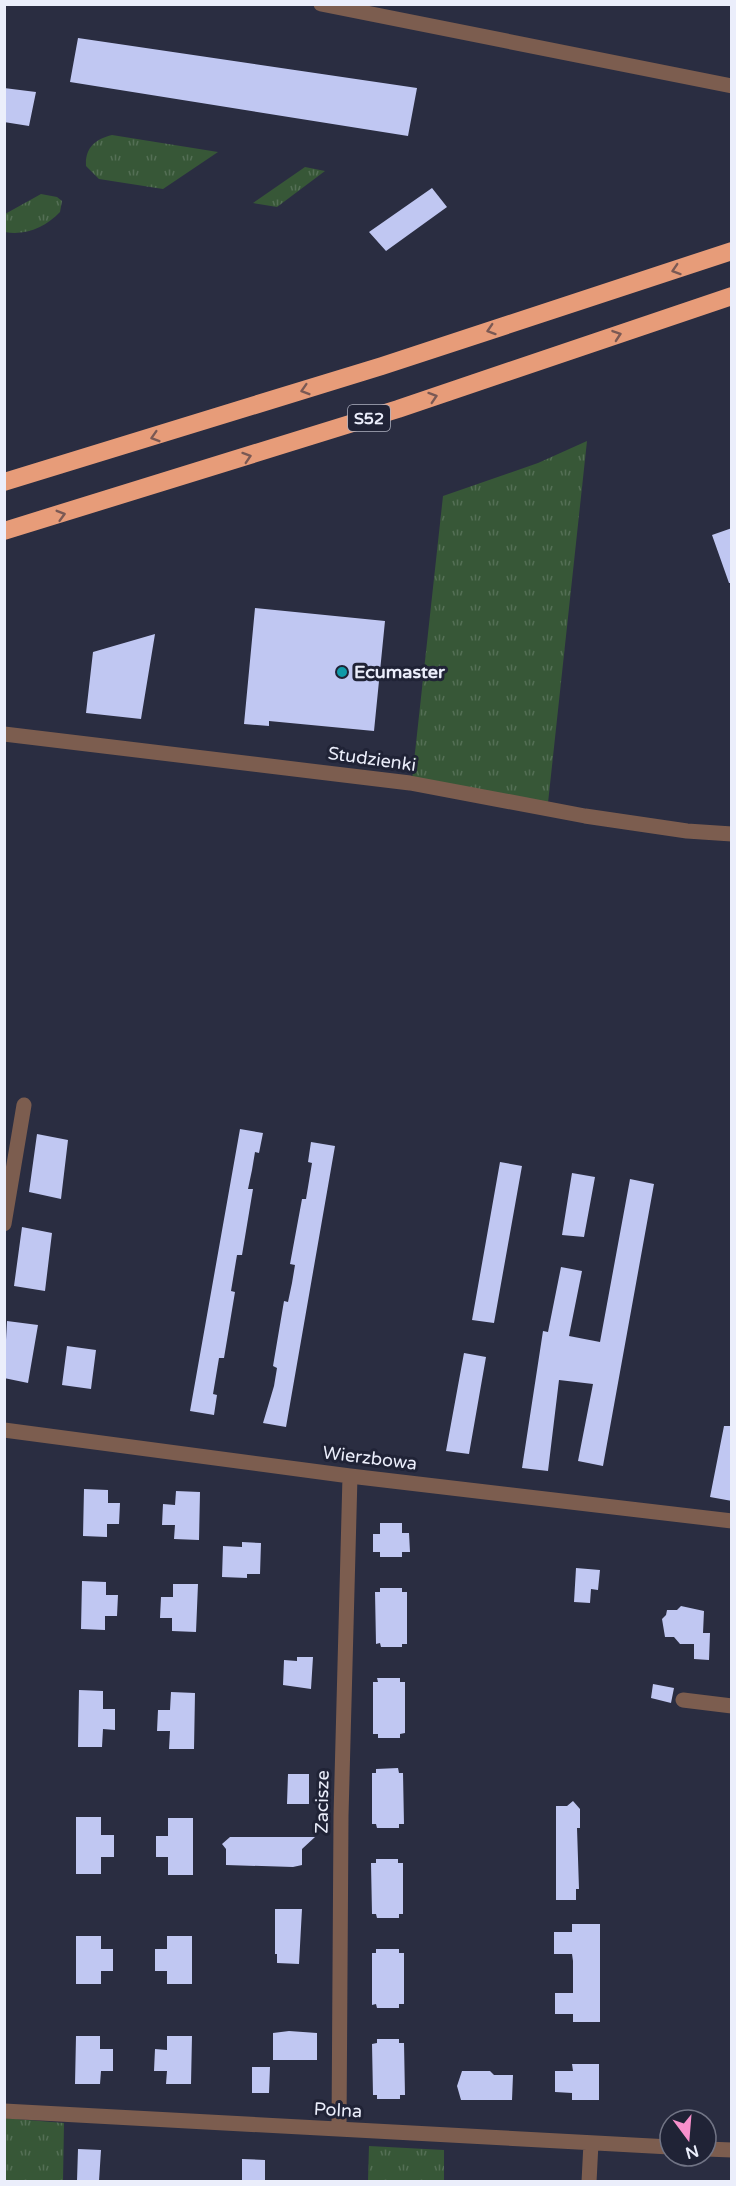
<svg xmlns="http://www.w3.org/2000/svg" width="736" height="2186" viewBox="0 0 736 2186" font-family="'Varela Round',sans-serif">
	<style>
		.grass { fill: url(#grass-tufts) }
		.building { fill: #c0c7f2 }
		.lines { fill: none; stroke-linecap: round; stroke-linejoin: round }
		.minor { stroke: #7c5d4f; stroke-width: 15 }
		.highway { stroke: #e79c79; stroke-width: 18 }
		.oneway { stroke: #7a5954 }
		.culture-dot { fill: #0f9aa8; stroke: #202336; stroke-width: 2 }
		.labels { text-anchor: middle; stroke-width: 6; stroke-linejoin: round; paint-order: stroke }
		.shield { fill: #202336; stroke: #aeb1c0; stroke-width: 1.5 }
		.shield-label { font-size: 16px; font-weight: bold; fill: #ebeefb }
		.poi-label { font-size: 18px; font-weight: bold; fill: #ebeefb; stroke: #202336; text-anchor: start }
		.street-label { font-size: 18px; fill: #ebeefb; stroke: #202336 }
	</style>
	<defs>
		<pattern id="grass-tufts" width="24" height="20" patternUnits="userSpaceOnUse" patternTransform="scale(1.5)"><rect width="24" height="20" fill="#375737"/><path d="M3 7l-1-3M5 7V3M7 7l1-3M15 17l-1-3M17 17v-4M19 17l1-3" fill="none" stroke="#546f55"/></pattern>
	</defs>
	<rect width="100%" height="100%" fill="#2a2d41"/>
	<path class="grass" d="M112,135L218,152L163,189L99,179L86,166C85,148 95,139 112,135Z
		M305,167L325,171L277,207L253,203Z
		M41,194L57,197L62,201L60,212C46,227 25,236 5,232V214Z
		M587,441L548,803L412,780L443,496L538,463Z
		M4,2118L64,2123L63,2181H5Z
		M369,2146L444,2150V2181H368Z"/>
	<path class="building" d="M78,38L417,88L408,136L70,82Z
		M4,88L36,92L29,126L4,122Z
		M432,188L447,207L386,251L369,232Z
		M732,528V583H729L712,535Z
		M255,608L385,621L374,731L269,721V726L244,724Z
		M155,634L141,719L86,713L93,652Z
		M240,1129L263,1133L259,1153L255,1152L252,1170L248,1189H253L242,1255H237L231,1291L235,1292L224,1358H219L213,1394L217,1395L214,1415L190,1411Z
		M37,1134L68,1140L61,1199L29,1192Z
		M311,1142L335,1146L286,1427L263,1423L274,1386L277,1368L273,1366L284,1301L288,1302L292,1283L295,1265L290,1264L302,1199H306L312,1163L308,1162Z
		M500,1162L522,1166L494,1323L472,1320Z
		M572,1173L595,1177L584,1237L562,1235Z
		M630,1179L654,1184L603,1466L578,1461L593,1384L559,1380L548,1471L522,1468L543,1331L548,1332L561,1267L582,1271L569,1336L600,1342Z
		M22,1227L52,1233L45,1291L14,1286Z
		M7,1321L38,1325L28,1383L4,1378Z
		M67,1346L96,1350L91,1389L62,1385Z
		M464,1353L486,1357L469,1454L446,1451Z
		M724,1426H732V1501L710,1497Z
		M84,1489L108,1490V1503H120L119,1524H107V1537L83,1536Z
		M176,1491L200,1492L199,1540L174,1539L175,1525H162L163,1504L175,1505Z
		M380,1523H402V1533H409L410,1552H402V1557H380V1552H373V1534H380Z
		M242,1542L261,1543L260,1574H247V1578L222,1577L223,1546L242,1547Z
		M576,1568L600,1570L598,1590L591,1589L590,1603L574,1602Z
		M82,1581L106,1582V1595H118L117,1616H105V1630L81,1629Z
		M173,1584H198L196,1632L172,1631V1618H160L161,1597H173Z
		M380,1588H402V1592H407V1644H402V1647H381L380,1643L376,1644L375,1592H380Z
		M681,1606L704,1611L703,1633H710L709,1660L694,1659V1644H680L674,1637H665L662,1619L666,1615L667,1610H677Z
		M297,1657H313L311,1689L283,1685L284,1660L297,1661Z
		M377,1678H400V1682H405V1733L400,1734V1738H378V1734H373V1682H378Z
		M653,1684L674,1688L671,1703L651,1698Z
		M79,1690L103,1691V1709H115V1730L103,1729L102,1747H78Z
		M171,1692L195,1693L194,1749H169L170,1731H157L158,1710H170Z
		M398,1768L399,1773H403L404,1824H399V1828H377L376,1824H372V1773H376V1769Z
		M288,1774H309V1804H287Z
		M573,1801L580,1809V1828H577L579,1889H576V1900H556V1806H567Z
		M76,1817H101V1835H114V1857H101V1874H76Z
		M168,1818H193V1875H168V1857H156V1836H168Z
		M230,1837H315L302,1849V1865L293,1867L226,1865V1849L222,1844Z
		M376,1859H398V1863H403V1914H399V1918H377L376,1914H372L371,1863H376Z
		M275,1909H302L299,1964L277,1963V1954H275Z
		M572,1924H600V2022H573V2014H555V1993H573V1961L572,1954H554V1932H572Z
		M76,1936H101V1949H113V1971H101V1984H76Z
		M167,1936H192V1984H167V1971H155V1949H167Z
		M376,1949H399V1953H404V2004H399V2008H377L376,2004L372,2005V1953H376Z
		M289,2031L317,2033V2060H273V2033Z
		M76,2036H100V2049H113V2071H101L100,2084H75Z
		M167,2036H192L191,2084H166L167,2071H154L155,2049L167,2050Z
		M377,2039H399V2043H404L405,2095H400V2099H377V2095H373L372,2044L377,2043Z
		M572,2064H599V2100H572V2093L555,2092V2071H573Z
		M252,2067H270L269,2093H252Z
		M462,2071H490L494,2075H513L512,2100H461L457,2086Z
		M78,2149L101,2150L99,2181H77Z
		M242,2159L265,2160V2181H242Z"/>
	<g class="lines">
		<path class="minor" d="M321,4L732,86
			M4,734L410,783L585,816L687,831L732,834
			M4,1224L24,1105
			M4,1430L350,1476L732,1521
			M683,1700L732,1706
			M4,2111L670,2147
			M339,2129L341,1816L350,1476
			M706,2149L732,2150
			M589,2182L591,2143"/>
		<path class="highway" d="M4,482L382,366L732,251
			M4,531L398,409L732,296"/>
	</g>
	<defs><path id="oneway-chevron" d="M-2-3.5L2.5 0L-2 3.5" fill="none" stroke-width="1.6" stroke-linecap="round" stroke-linejoin="round" transform="scale(1.5)"/></defs>
	<g class="oneway">
		<use href="#oneway-chevron" transform="translate(676 270) rotate(162)"/>
		<use href="#oneway-chevron" transform="translate(491 330) rotate(162)"/>
		<use href="#oneway-chevron" transform="translate(617 335) rotate(-19)"/>
		<use href="#oneway-chevron" transform="translate(305 390) rotate(163)"/>
		<use href="#oneway-chevron" transform="translate(433 397) rotate(-18)"/>
		<use href="#oneway-chevron" transform="translate(155 437) rotate(163)"/>
		<use href="#oneway-chevron" transform="translate(247 457) rotate(-18)"/>
		<use href="#oneway-chevron" transform="translate(61 515) rotate(-16)"/>
	</g>
	<circle class="culture-dot" cx="342" cy="672" r="6"/>
	<g class="labels">
		<rect class="shield" x="348" y="405" width="42" height="26" rx="4.5"/>
		<g class="shield-label">
			<text x="369" y="424">S52</text>
		</g>
		<g class="poi-label">
			<text x="354" y="678">Ecumaster</text>
		</g>
		<g class="street-label">
			<text transform="translate(372 759) rotate(8)" y="6">Studzienki</text>
			<text transform="translate(370 1458) rotate(7)" y="6">Wierzbowa</text>
			<text transform="translate(322 1802) rotate(-89)" y="6">Zacisze</text>
			<text transform="translate(338 2110) rotate(3)" y="6">Polna</text>
		</g>
	</g>
	<rect width="736" height="2186" fill="none" stroke="#ebeefb" stroke-width="12"/>
	<g transform="translate(688 2138) rotate(164)"><circle r="28" fill="#202336" stroke="#717485" stroke-width="1.5"/>
	<path d="M0-4.5L10 22L0 15L-10 22Z" fill="#f890cc"/>
	<text y="-9" font-size="16" font-weight="bold" text-anchor="middle" fill="#ebeefb">N</text>
	</g>
</svg>
